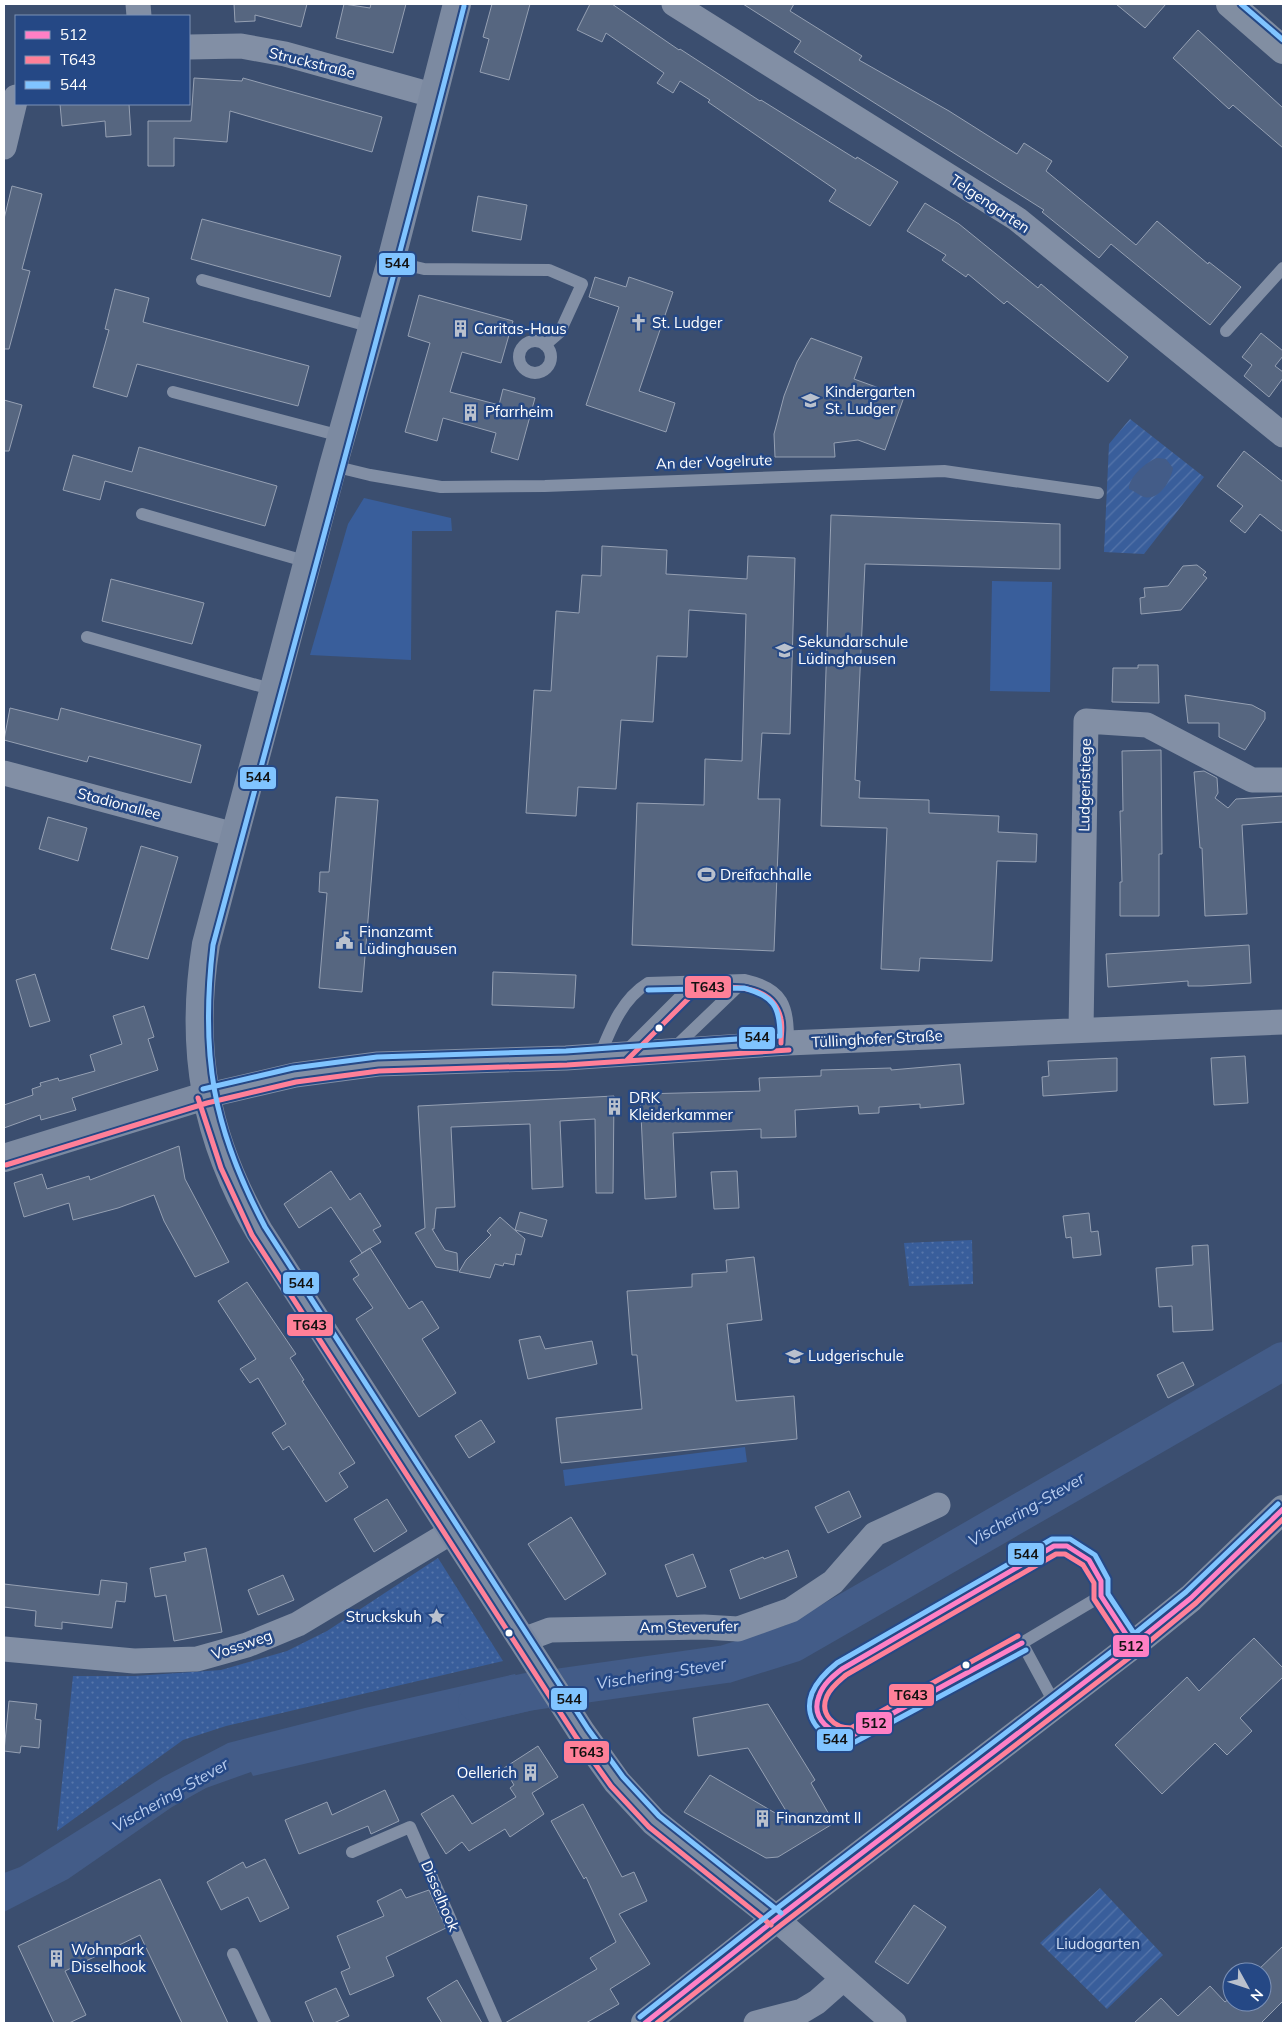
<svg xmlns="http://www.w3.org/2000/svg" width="1287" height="2027" viewBox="0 0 1287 2027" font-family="Mulish,sans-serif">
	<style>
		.grass { fill: #395e9b }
		.park { fill: url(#park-dots) }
		.garden { fill: url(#garden-furrows) }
		.water { fill: #435c88 }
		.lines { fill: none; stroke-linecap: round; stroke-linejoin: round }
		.river { stroke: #435c88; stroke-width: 38 }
		.building { fill: #566680; stroke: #95a0b3 }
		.service { stroke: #828fa5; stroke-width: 12 }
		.minor { stroke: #828fa5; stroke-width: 25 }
		.secondary { stroke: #7c8aa1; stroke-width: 28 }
		.primary { stroke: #818ea2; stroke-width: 28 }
		.bus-1-casing { stroke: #254885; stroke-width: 9 }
		.bus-2-casing { stroke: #254885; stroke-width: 9 }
		.bus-3-casing { stroke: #254885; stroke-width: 9 }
		.bus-1 { stroke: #ff80c5; stroke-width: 5 }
		.bus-2 { stroke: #ff8098; stroke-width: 5 }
		.bus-3 { stroke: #80c4ff; stroke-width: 5 }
		.bus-dot { fill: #fff; stroke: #254885; stroke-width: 2 }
		.labels { text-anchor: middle; stroke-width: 5; stroke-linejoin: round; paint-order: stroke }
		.street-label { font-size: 15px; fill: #fff; stroke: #254885 }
		.poi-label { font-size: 15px; fill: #fff; stroke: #254885; text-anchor: start }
		.park-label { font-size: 15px; fill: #d3e1f6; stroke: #254885 }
		.water-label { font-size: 16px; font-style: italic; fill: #bbcff0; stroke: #254885 }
		.line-badge { stroke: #254885; stroke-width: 2 }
		.pale-badge-label { font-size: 14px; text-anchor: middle; font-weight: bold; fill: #111 }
	</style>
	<defs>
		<pattern id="park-dots" width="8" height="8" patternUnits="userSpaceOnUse" patternTransform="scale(1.25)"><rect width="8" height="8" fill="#395e9b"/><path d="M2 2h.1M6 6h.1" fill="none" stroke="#5776aa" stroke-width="1.8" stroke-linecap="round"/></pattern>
		<pattern id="garden-furrows" width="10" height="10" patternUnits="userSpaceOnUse" patternTransform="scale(1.25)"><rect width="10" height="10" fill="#395e9b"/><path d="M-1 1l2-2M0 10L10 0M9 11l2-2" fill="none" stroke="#5776aa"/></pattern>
	</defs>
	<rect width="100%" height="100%" fill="#3b4e6f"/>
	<path class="grass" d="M364,498L451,518L452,531H412L411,660L310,655L348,524Z
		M992,581L1052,582L1050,692L990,691Z
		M745,1447L747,1462L565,1486L563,1470Z"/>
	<path class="park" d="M972,1240L973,1284L909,1286L904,1243Z
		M438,1558L503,1661L226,1726L183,1740L57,1831L73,1676H135L221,1670L287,1651L327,1631Z"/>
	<path class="garden" d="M1130,419L1204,477L1144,554L1104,552L1109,444Z
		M1100,1888L1163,1955L1107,2009L1040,1943Z"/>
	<path class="water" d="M1157,458L1166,459L1173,468C1171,481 1159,501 1144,497C1139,495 1134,491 1129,489C1128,478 1147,461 1157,458Z
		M515,1674L538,1709L253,1776L251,1772L206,1788L172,1807L68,1879L4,1912V1873L20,1867L163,1777L228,1743L365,1708Z"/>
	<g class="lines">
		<path class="river" d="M477,1703L527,1692L726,1664L793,1643L1283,1361"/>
	</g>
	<path class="building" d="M234,4H307L301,27L255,15V21L235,22Z
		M344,4L370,8L371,4H406L393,53L336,38Z
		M492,4H530L509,80L480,72L489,39L483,37Z
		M590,4H612L679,50L680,49L760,101L761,100L856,159L857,157L898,182L870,226L829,201L836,190L708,102L710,100L680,81L673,93L657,83L664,73L606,33L602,42L577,30Z
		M743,4H794L790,11L862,56L859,60L949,111L1017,154L1024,143L1052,161L1046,171L1136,245L1157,221L1208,264L1209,262L1241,287L1210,325L1111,244L1099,258L1042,212L1044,210L794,52L801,41Z
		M1116,4H1166L1145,28Z
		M1198,30L1283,108V148L1233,105L1229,109L1173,58Z
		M194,78L242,81L243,78L382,117L372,152L230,111L227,142L174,138V166H148V121H191Z
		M60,104H129L131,135L106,137L105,121L62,126Z
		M12,186L42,194L22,269L30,271L9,349H4V219Z
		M478,196L527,205L521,240L472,231Z
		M925,203L959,224L1038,288L1041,284L1128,357L1108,382L1007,301L1004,304L968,274L966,277L942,260L946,255L907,231Z
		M202,219L341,256L330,297L191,259Z
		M595,277L626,287L629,277L673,292L639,391L675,403L666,432L586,405L619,307L589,297Z
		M115,289L149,298L143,322L309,366L298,406L137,364L127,397L93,387L109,330L105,329Z
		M419,295L513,321L501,363L462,352L450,392L499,405L503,389L535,398L518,460L491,452L496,433L443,418L437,441L405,432L430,343L408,336Z
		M1261,333L1283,351V356L1275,366L1283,372V378L1269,397L1244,376L1252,365L1242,357Z
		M811,338L862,357L854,379L904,397L885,450L858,440L834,443L835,457H775L774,434L784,396L797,362Z
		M4,400L22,405L9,451H4Z
		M139,447L277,486L265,526L105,481L100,500L63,490L73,455L132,472Z
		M1244,451L1283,482V532L1260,514L1245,533L1230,521L1243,506L1217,486Z
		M831,515L1060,524V569L865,564L855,780L860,781L859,798L929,800V813L999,816L998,832L1037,834L1036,862L997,861L992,961L920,958L919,971L881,969L887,828L821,826Z
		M602,546L667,550L666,574L747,579L748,556L795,558L790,734L762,733L758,799H780L774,951L632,945L637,803L704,805L705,759L742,761L746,614L689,610L687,657L657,656L653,722L621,720L616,789L578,787L576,816L526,813L534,690L551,691L556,611L579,613L582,575L601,576Z
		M1197,565L1206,572L1203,575L1207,578L1181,610L1141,614L1140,598L1145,597L1144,588L1168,586L1183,566Z
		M111,579L204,603L192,644L102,621Z
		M1138,665H1158L1159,703L1112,702L1113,668H1138Z
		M1185,695L1252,705L1265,712V719L1245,750L1219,737V723H1188Z
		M10,708L58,720L61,708L201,745L191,783L89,756L87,762L4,740Z
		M1161,750L1162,854H1159V916H1120V882H1122L1120,811H1123L1122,751Z
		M1204,771L1217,778L1218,793L1215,798L1228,808L1236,799L1283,796V822L1242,825L1247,914L1205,916L1202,848H1200L1194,772Z
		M336,797L378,800L362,992L319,988L327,893L319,892L320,872H329Z
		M48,817L87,828L78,861L39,849Z
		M141,846L178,857L148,959L111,949Z
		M1249,945L1251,983L1202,986H1188V981L1108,987L1106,954Z
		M493,972L576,975L574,1008L492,1005Z
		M35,974L50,1021L30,1027L16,980Z
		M144,1006L154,1037L148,1039L158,1070L72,1098L76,1110L41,1120L40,1115L4,1128V1105L33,1095L32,1089L41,1086L40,1083L58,1078L59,1081L95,1071L90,1055L122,1044L113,1016Z
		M1245,1056L1248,1103L1214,1105L1211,1058Z
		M1117,1058V1091L1043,1096L1042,1077L1049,1076L1048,1061Z
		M960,1064L964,1104L920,1108V1104L879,1107V1113L859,1114L858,1106L795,1110L796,1137L761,1138V1129L673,1133L676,1197L645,1199L640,1094L760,1091L759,1078L821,1076V1070L891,1068V1070Z
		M614,1096L613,1193H596L595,1119L560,1121L563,1187L532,1189L530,1124L451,1127L455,1207L436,1208L434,1229H432L445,1250L457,1253L458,1271L436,1267L415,1233L425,1228L418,1106Z
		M179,1146L185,1179L229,1262L195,1277L164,1221L154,1195L118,1208L73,1220L69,1203L24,1217L14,1183L42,1174L47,1189L89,1176L90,1180Z
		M331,1171L350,1200L360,1193L381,1226L373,1230L381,1242L362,1253L331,1207L299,1228L284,1204Z
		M737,1171L739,1208L714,1209L711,1172Z
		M520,1212L547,1220L542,1237L515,1230Z
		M1089,1213L1091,1232L1098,1231L1101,1255L1073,1258L1071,1237L1066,1238L1063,1216Z
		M500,1217L525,1239L521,1255L516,1254L514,1265L504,1263L503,1266L495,1264L490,1278L459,1272L466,1260L491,1235L487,1231Z
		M1208,1245L1213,1330L1173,1332L1172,1306L1159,1307L1156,1268L1193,1265L1192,1246Z
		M370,1248L409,1309L422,1301L439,1328L422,1339L456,1393L419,1417L356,1319L373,1308L353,1279L359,1275L350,1261Z
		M754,1257L762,1320L727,1324L736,1401L794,1396L797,1439L561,1463L556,1418L642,1409L637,1355H632L627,1291L692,1287V1274L727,1272L726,1260Z
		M247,1282L296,1354L290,1358L304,1380L302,1381L355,1463L339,1473L348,1487L326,1502L289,1446L283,1450L272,1433L286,1424L258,1378L250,1383L240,1369L256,1359L218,1301Z
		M540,1336L545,1349L592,1341L597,1364L528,1379L519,1340Z
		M1183,1362L1194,1385L1168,1398L1157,1375Z
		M481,1420L495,1442L469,1458L455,1436Z
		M849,1491L861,1517L828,1533L815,1507Z
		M387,1499L407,1531L374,1552L354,1519Z
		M571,1517L606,1574L565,1600L528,1544Z
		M206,1548L222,1632L174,1641L166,1595L155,1597L150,1568L186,1561L184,1553Z
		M788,1550L797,1577L740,1599L730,1570L763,1557L764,1559Z
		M693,1554L706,1587L677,1597L665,1565Z
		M283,1575L294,1600L258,1615L248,1590Z
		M101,1580L127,1583L125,1602L116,1601L112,1628L62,1622V1629L35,1626L36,1611L4,1607V1584L99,1595Z
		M1254,1638L1283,1668V1677L1240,1718L1252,1731L1227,1755L1215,1743L1162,1794L1115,1745L1187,1677L1199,1691Z
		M9,1701L37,1704L35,1719L41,1720L39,1748L21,1746L20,1753L4,1751Z
		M768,1704L815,1780L811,1783L834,1823L778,1857L766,1858L684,1812L710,1775L794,1824L748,1748L698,1756L693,1718Z
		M538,1746L558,1777L532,1793L544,1814L510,1837L505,1829L469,1851L462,1842L446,1854L421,1814L453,1795L472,1824L516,1797L510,1788L514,1785L504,1768Z
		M385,1790L399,1821L371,1834L368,1826L299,1854L285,1820L327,1802L332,1815Z
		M583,1804L622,1877L634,1872L647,1901L619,1914L650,1964L610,1989L619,2004L586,2023H505L597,1969L590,1958L616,1942L586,1877L584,1879L551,1821Z
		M265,1859L289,1908L260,1922L248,1897L221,1910L207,1882L243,1862L246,1868Z
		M160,1879L228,2023H182L140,1935L65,1971L86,2015L69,2023H54L18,1946Z
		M401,1889L406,1898L429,1890L446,1928L386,1957L394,1976L350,1995L341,1972L350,1968L337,1936L384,1916L377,1901Z
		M914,1905L946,1927L908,1984L875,1962Z
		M1283,1946V2001L1261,2023H1134L1161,1998L1178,2016L1210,1986L1225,2002L1232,1996V2002H1262V1972H1256Z
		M457,1980L482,2023H442L427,1998Z
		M336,1988L349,2016L334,2023H314L305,2002Z"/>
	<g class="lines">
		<path class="service" d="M391,261L424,269L549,270L582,284L560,332L545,345
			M202,280L372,327
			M1226,331L1283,268
			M519 357a16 16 0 1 1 32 0a16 16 0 1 1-32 0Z
			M173,392L341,436
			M333,466L370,475L441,487L545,486L944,471L1098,493
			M142,514L308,562
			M87,637L274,690
			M673,1049L745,980
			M624,1053L697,980
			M600,1055C611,1028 622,999 648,983L745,980C784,989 788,1006 788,1043
			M1101,1596L1022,1643L853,1735H839L825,1728L818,1712V1698L831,1678L877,1647L1054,1546H1067L1089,1560L1101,1581V1596L1133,1645
			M1022,1643L1056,1706
			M352,1852L410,1827L496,2023
			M233,1954L265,2023"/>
		<path class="minor" d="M138,4L139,16
			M674,4L1017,219L1283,435
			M189,47L241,46L285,54L432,95
			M4,147L16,97
			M4,773L235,835
			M1081,1030L1086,721L1147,725L1252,780H1283
			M205,1096L295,1075L378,1064L566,1058L788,1043L1283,1022
			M523,1640L550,1630L704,1627L738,1629L791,1610L833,1582L875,1534L938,1505
			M4,1649L134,1661L197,1659L247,1645L298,1624L453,1531
			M776,1919L894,2023
			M756,2023L802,2011L817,2002L843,1979"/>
		<path class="secondary" d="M457,4L391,261L333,466L206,944C189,1050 205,1138 259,1231L582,1733L617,1782L654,1822L776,1919
			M4,1158L205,1096"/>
		<path class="primary" d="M1230,4L1283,50
			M645,2023L776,1919L1133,1645L1191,1598L1283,1509"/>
		<defs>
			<path id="bus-1" d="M1022,1643L853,1735C832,1736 810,1719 819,1696C823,1684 833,1676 842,1669L1054,1546H1067L1089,1560L1101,1581V1596L1133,1645
				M645,2023L776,1919L1133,1645L1191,1598L1283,1509"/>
			<path id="bus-2" d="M627,1060L700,987C729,987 773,982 781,1019C783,1027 781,1035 781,1043
				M198,1098L221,1168L252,1235L576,1737L611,1786L649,1827L771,1925
				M6,1165L207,1103L296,1082L379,1071L567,1065L789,1050
				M1018,1636L851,1728C834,1728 819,1714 827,1696C831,1687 839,1681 846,1675L1056,1554H1065L1083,1565L1094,1583V1599L1127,1649
				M657,2023L781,1925L1138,1651L1196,1603L1283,1519"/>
			<path id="bus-3" d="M1241,4L1283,40
				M464,6C384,320 297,632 213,945C200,1056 213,1129 265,1227L588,1729L623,1777L659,1816L781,1913
				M203,1089L293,1068L377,1057L566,1051L780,1036C780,1006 773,996 744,988L648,990
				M1026,1650L855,1742C828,1745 801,1722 812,1693C817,1681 827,1671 837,1663L1052,1539H1070L1095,1555L1108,1579V1594L1139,1641
				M640,2017L771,1913L1128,1639L1186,1592L1278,1504"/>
		</defs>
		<use href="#bus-1" class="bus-1-casing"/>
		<use href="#bus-2" class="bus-2-casing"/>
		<use href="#bus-3" class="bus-3-casing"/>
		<use href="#bus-1" class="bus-1"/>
		<use href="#bus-2" class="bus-2"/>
		<use href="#bus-3" class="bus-3"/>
	</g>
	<defs>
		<symbol id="church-bare" viewBox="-9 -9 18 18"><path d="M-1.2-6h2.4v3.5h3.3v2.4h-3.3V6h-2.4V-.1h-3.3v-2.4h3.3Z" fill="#bac1cd" stroke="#254885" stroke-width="2.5" paint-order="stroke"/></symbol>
		<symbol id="building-bare" viewBox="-9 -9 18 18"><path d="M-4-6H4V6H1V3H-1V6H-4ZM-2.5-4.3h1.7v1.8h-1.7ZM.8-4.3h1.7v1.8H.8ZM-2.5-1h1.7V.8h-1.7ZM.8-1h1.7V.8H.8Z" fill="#bac1cd" stroke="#254885" stroke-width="2.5" paint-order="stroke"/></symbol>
		<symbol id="school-bare" viewBox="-9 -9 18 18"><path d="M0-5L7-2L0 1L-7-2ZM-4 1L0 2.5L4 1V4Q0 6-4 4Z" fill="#bac1cd" stroke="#254885" stroke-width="2.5" paint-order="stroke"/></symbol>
		<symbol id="stadium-bare" viewBox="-9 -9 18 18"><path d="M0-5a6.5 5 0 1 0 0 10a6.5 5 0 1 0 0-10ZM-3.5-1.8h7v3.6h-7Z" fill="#bac1cd" stroke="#254885" stroke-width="2.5" paint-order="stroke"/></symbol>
		<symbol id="civic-bare" viewBox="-9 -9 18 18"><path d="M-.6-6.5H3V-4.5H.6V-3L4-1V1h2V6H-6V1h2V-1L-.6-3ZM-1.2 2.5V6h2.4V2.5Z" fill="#bac1cd" stroke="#254885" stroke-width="2.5" paint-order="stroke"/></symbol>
		<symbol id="sight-bare" viewBox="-9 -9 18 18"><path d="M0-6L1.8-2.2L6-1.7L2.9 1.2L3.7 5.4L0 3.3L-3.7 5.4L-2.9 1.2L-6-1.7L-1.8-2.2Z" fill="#bac1cd" stroke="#254885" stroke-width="2.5" paint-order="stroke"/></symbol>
	</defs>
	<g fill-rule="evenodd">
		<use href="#church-bare" x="626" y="310" width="25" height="25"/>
		<use href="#building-bare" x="448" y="316" width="25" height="25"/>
		<use href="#school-bare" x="798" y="388" width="25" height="25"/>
		<use href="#building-bare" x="458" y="400" width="25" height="25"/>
		<use href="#school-bare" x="772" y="638" width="25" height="25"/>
		<use href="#stadium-bare" x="694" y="862" width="25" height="25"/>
		<use href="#civic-bare" x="332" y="928" width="25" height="25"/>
		<use href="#building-bare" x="602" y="1094" width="25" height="25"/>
		<use href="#school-bare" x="782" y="1344" width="25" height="25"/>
		<use href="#sight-bare" x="424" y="1604" width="25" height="25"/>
		<use href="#building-bare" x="518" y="1760" width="25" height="25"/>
		<use href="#building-bare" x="750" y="1806" width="25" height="25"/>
		<use href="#building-bare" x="44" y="1946" width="25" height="25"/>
	</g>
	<g class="bus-dot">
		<circle cx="659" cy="1028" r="4.5"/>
		<circle cx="509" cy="1633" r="4.5"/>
		<circle cx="966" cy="1665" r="4.5"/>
	</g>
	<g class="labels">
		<g class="street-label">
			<text transform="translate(312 63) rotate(14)" y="5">Struckstraße</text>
			<text transform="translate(990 204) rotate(34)" y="5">Telgengarten</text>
			<text transform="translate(714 462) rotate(-2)" y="5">An der Vogelrute</text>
			<text transform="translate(1085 785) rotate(-89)" y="5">Ludgeristiege</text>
			<text transform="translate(119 804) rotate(15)" y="5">Stadionallee</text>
			<text transform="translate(877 1039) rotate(-3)" y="5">Tüllinghofer Straße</text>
			<text transform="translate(689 1627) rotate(-1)" y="5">Am Steverufer</text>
			<text transform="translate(242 1645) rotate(-19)" y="5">Vossweg</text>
			<text transform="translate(440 1896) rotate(67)" y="5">Disselhook</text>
		</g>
		<g class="poi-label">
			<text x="652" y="328">St. Ludger</text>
			<text x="474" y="334">Caritas-Haus</text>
			<text x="825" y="397">Kindergarten<tspan x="825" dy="17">St. Ludger</tspan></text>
			<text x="485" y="417">Pfarrheim</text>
			<text x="798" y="647">Sekundarschule<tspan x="798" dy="17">Lüdinghausen</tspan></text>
			<text x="720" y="880">Dreifachhalle</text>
			<text x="359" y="937">Finanzamt<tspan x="359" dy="17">Lüdinghausen</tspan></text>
			<text x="629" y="1103">DRK<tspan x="629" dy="17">Kleiderkammer</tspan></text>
			<text x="808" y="1361">Ludgerischule</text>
			<text x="422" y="1622" text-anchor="end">Struckskuh</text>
			<text x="517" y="1778" text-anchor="end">Oellerich</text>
			<text x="776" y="1823">Finanzamt II</text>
			<text x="71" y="1955">Wohnpark<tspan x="71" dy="17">Disselhook</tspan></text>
		</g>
		<g class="park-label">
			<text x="1098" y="1949">Liudogarten</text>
		</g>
		<g class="water-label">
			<text transform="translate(1026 1509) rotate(-30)" y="6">Vischering-Stever</text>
			<text transform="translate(661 1673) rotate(-9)" y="6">Vischering-Stever</text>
			<text transform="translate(170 1795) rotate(-30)" y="6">Vischering-Stever</text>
		</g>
	</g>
	<g class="line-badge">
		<rect x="378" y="252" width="38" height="24" rx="5" fill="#80c4ff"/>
		<rect x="239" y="766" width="38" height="24" rx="5" fill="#80c4ff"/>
		<rect x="684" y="975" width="48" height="24" rx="5" fill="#ff8098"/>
		<rect x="738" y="1026" width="38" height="24" rx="5" fill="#80c4ff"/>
		<rect x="282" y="1271" width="38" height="24" rx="5" fill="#80c4ff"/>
		<rect x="286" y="1313" width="48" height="24" rx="5" fill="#ff8098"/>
		<rect x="1007" y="1542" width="38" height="24" rx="5" fill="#80c4ff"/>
		<rect x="1112" y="1634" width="38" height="24" rx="5" fill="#ff80c5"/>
		<rect x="888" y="1683" width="47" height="24" rx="5" fill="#ff8098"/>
		<rect x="550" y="1687" width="38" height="24" rx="5" fill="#80c4ff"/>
		<rect x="855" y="1711" width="38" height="24" rx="5" fill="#ff80c5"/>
		<rect x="816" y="1728" width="38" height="24" rx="5" fill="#80c4ff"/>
		<rect x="563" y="1740" width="47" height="24" rx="5" fill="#ff8098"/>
	</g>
	<g class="pale-badge-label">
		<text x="397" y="268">544</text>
		<text x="258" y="782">544</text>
		<text x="708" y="992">T643</text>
		<text x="757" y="1042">544</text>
		<text x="301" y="1288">544</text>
		<text x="310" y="1330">T643</text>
		<text x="1026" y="1559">544</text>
		<text x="1131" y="1651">512</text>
		<text x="911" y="1700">T643</text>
		<text x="569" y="1704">544</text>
		<text x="874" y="1728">512</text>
		<text x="835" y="1744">544</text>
		<text x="587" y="1757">T643</text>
	</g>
	<rect width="1287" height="2027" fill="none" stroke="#ffffff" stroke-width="10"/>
	<rect x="15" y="15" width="175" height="90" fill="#254885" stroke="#7c91b6"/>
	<rect x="25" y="31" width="25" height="8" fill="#ff80c5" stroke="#7c91b6"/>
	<text x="60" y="40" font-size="15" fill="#ffffff">512</text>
	<rect x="25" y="56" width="25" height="8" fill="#ff8098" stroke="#7c91b6"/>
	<text x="60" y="65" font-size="15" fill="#ffffff">T643</text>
	<rect x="25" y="81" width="25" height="8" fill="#80c4ff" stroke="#7c91b6"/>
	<text x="60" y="90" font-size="15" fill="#ffffff">544</text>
	<g transform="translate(1247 1987) rotate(130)"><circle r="24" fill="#254885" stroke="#7c91b6"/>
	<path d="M0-4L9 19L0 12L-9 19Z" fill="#bac1cd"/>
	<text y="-8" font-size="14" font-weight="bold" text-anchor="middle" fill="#ffffff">N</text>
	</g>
</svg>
